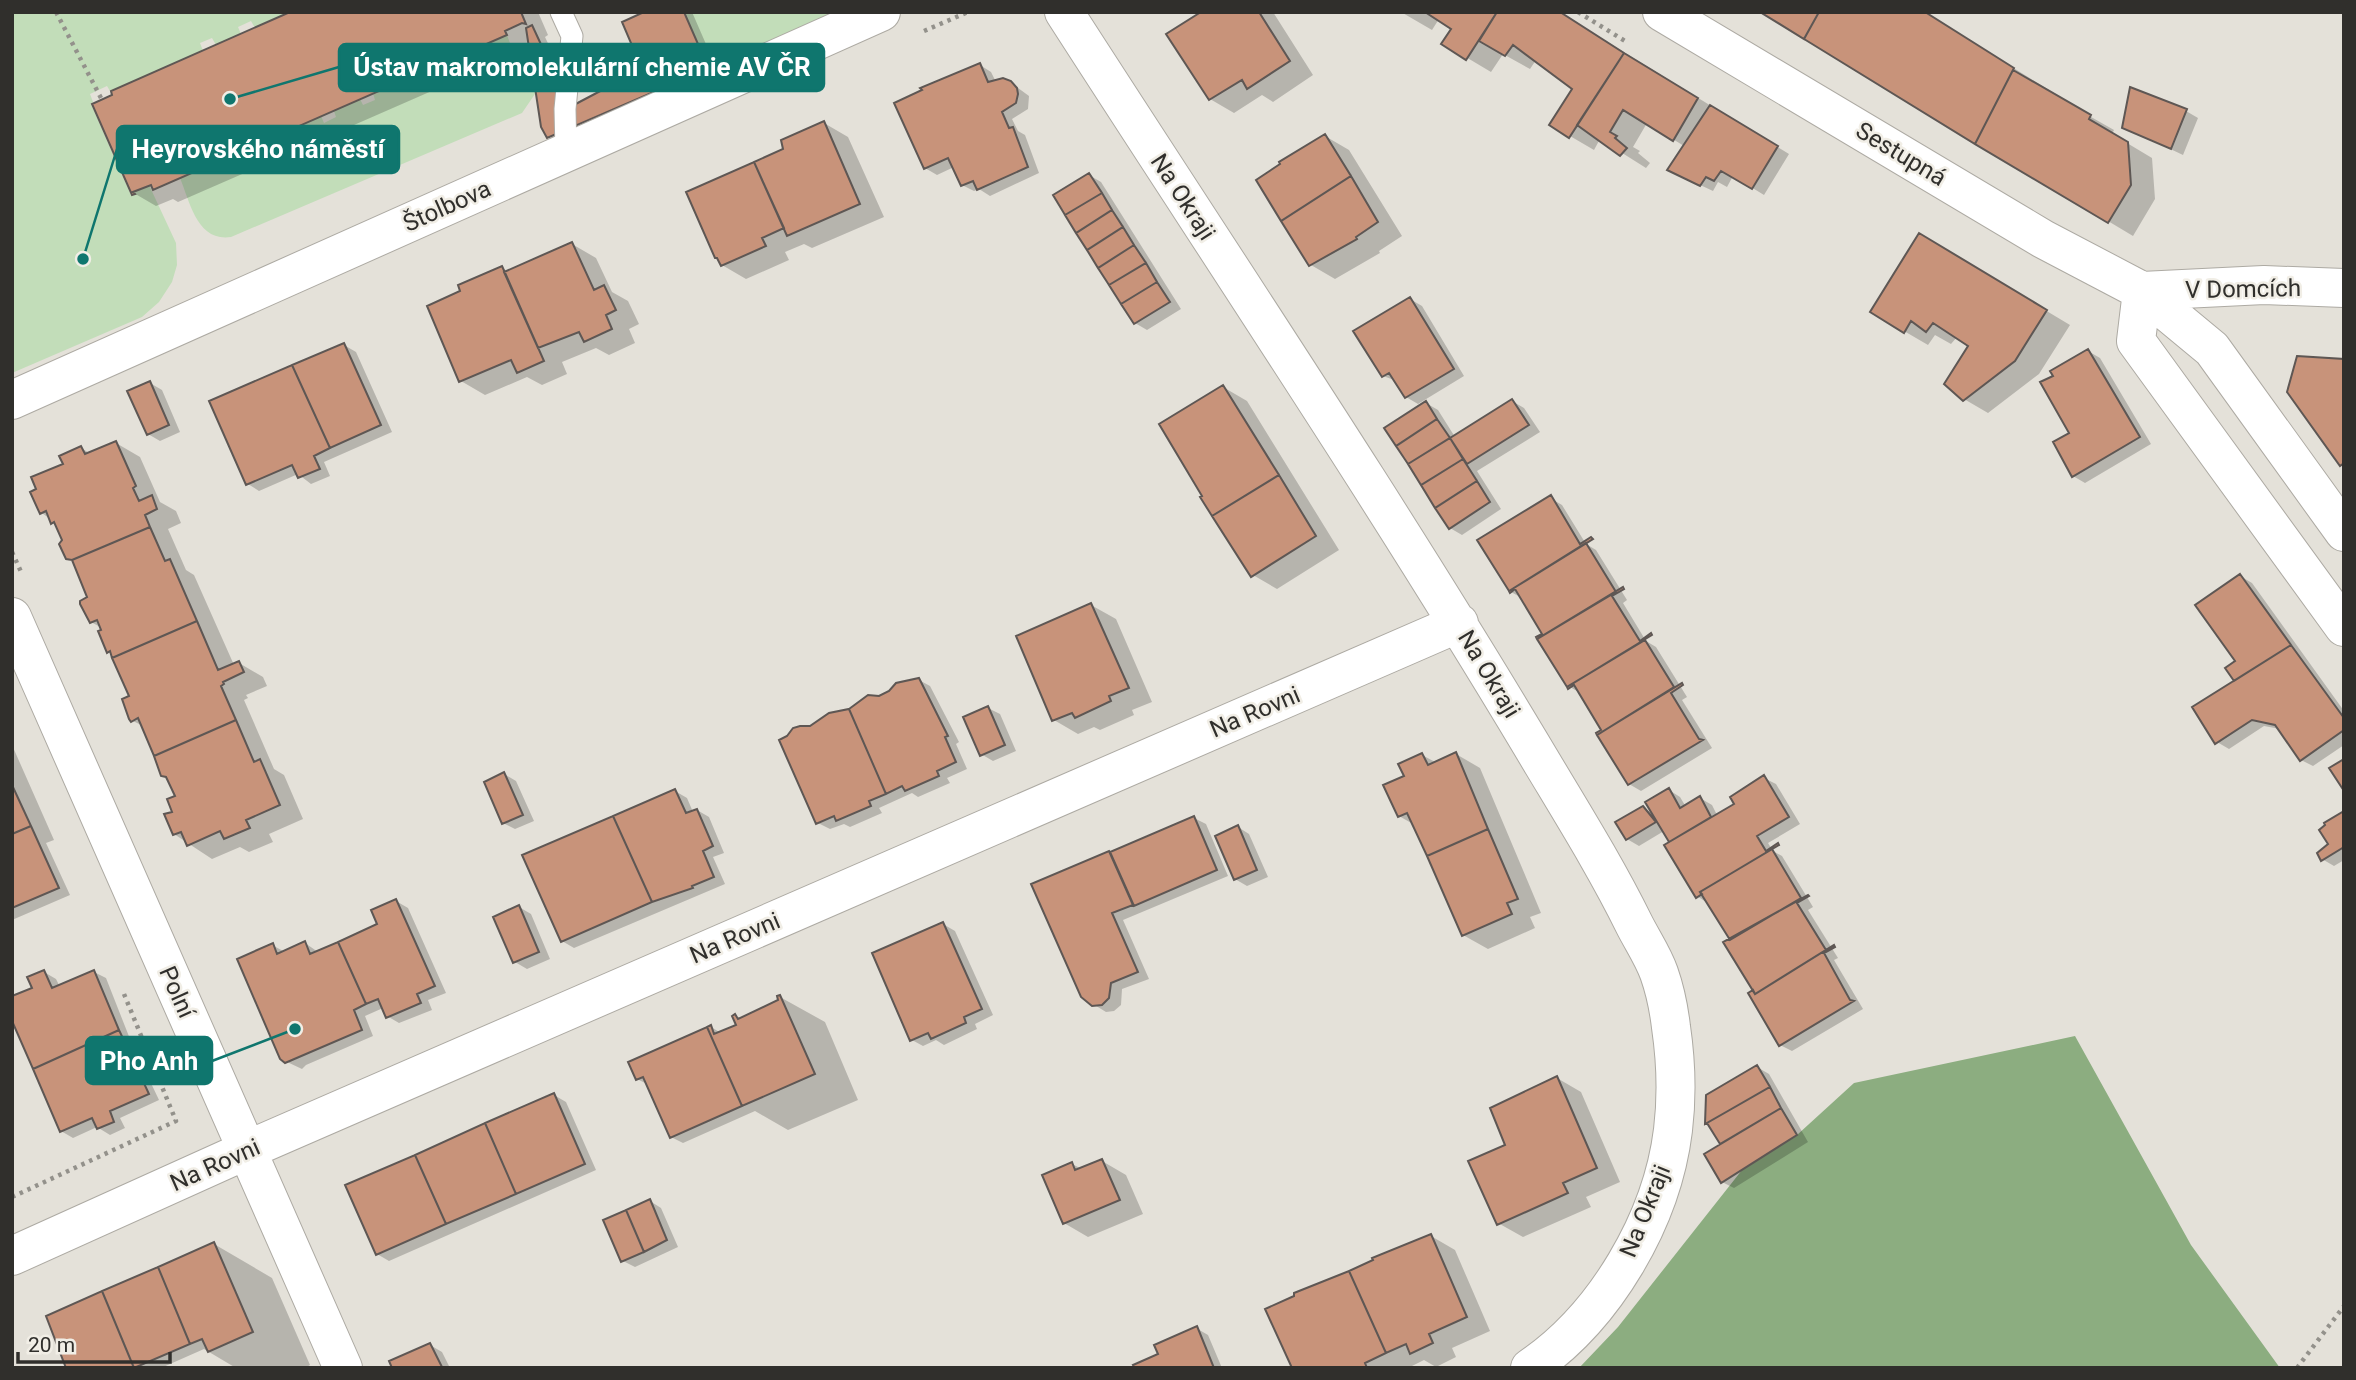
<svg xmlns="http://www.w3.org/2000/svg" width="2356" height="1380" viewBox="0 0 2356 1380" font-family="Roboto,sans-serif">
	<style>
		.green { fill: #c2ddb9 }
		.forest { fill: #8cad80 }
		.shadow { fill: #0003 }
		.building { fill: #c8937a; stroke: #5e5754; stroke-width: 2 }
		.lines { fill: none; stroke-linecap: round; stroke-linejoin: round }
		.service-casing { stroke: #adaaa3; stroke-width: 23 }
		.minor-casing { stroke: #adaaa3; stroke-width: 40 }
		.path { stroke: #93918b; stroke-width: 4.5; stroke-dasharray: 3.5 5; stroke-linecap: butt }
		.service { stroke: #fff; stroke-width: 21 }
		.minor { stroke: #fff; stroke-width: 38 }
		.labels { text-anchor: middle; stroke-width: 5; stroke-linejoin: round; paint-order: stroke }
		.street-label { font-size: 24px; fill: #302f2c; stroke: #f1eee6 }
		.leader { fill: none; stroke: #0f766e; stroke-width: 2.5 }
		.callout-dot { fill: #0f766e; stroke: #f1eee6; stroke-width: 2.5 }
		.callout { fill: #0f766e; stroke: #0f766e; stroke-width: 2.5 }
		.callout-label { font-size: 26px; text-anchor: middle; font-weight: bold; fill: #fff }
	</style>
	<rect width="100%" height="100%" fill="#e4e1d9"/>
	<path class="green" d="M12,12L287,14L255,28L251,21L238,27L241,34L216,45L212,38L200,43L203,51L110,91L107,86L90,94L93,102L91,104L131,195L133,192L149,185L176,243L177,265L172,282L159,302L142,317L12,373Z
		M684,12H843L581,120L565,109L642,69L698,44Z
		M507,35L525,84L537,91L522,113L231,237C197,242 190,202 180,178L238,152L242,158L267,148L264,141L281,133L285,140L297,135L295,127L321,116L324,123L336,117L334,111L360,99L363,105L375,100L373,93L399,81L402,89L414,83L412,76L438,65L441,71L453,66L451,58L477,47L480,54L492,49L489,42Z"/>
	<path class="forest" d="M2075,1036L2191,1245L2280,1368H1579L1618,1327L1742,1170L1797,1135L1854,1083Z"/>
	<path class="shadow" d="M294,12H538L548,35L545,37L577,105L644,69L648,12H692L709,51L686,61L695,86L560,143L548,136L530,48L178,202L173,199L156,206L132,192Z
		M1204,12H1273L1313,75L1273,102L1262,95L1234,113L1210,99Z
		M1401,12H1559L1789,154L1764,195L1733,176L1727,187L1718,182L1713,191L1681,176L1684,146L1647,123L1633,147L1640,151L1638,153L1650,163L1646,168L1600,139L1594,150L1570,136L1574,89L1536,60L1530,69L1503,54L1491,72L1444,44L1454,28L1439,19L1432,30Z
		M1924,12L2049,90L2047,92L2114,130L2112,134L2152,158L2155,199L2133,236L1976,142Z
		M980,65L991,72L996,82L1011,83L1029,96L1028,109L1012,119L1018,131L1025,135L1039,173L990,196L979,189L974,191L962,185L954,167L937,175L925,168Z
		M2186,111L2198,118L2183,155L2124,127Z
		M824,123L848,137L884,217L812,248L804,244L785,252L789,260L746,279L722,265L786,150Z
		M1325,136L1349,150L1402,236L1379,251L1380,253L1335,279L1311,265L1258,180Z
		M1089,175L1101,182L1181,309L1147,330L1135,323Z
		M572,244L596,258L612,292L628,301L639,324L629,329L635,343L609,355L596,348L562,362L567,374L542,385L527,377L485,395L461,381L462,292L502,268L509,272Z
		M1943,249L2070,325L2039,374L1988,413L1964,399L1971,346L1957,337L1951,344L1935,335L1928,345L1904,331Z
		M1410,299L1422,306L1464,376L1418,404L1406,397L1397,381L1383,376Z
		M344,345L356,352L392,432L324,462L330,476L311,484L298,474L259,491L248,484Z
		M2088,351L2100,358L2151,444L2085,483L2073,476L2072,434L2055,376Z
		M150,383L162,390L180,432L160,441L148,434Z
		M1223,387L1247,401L1339,550L1277,589L1253,575Z
		M1512,401L1524,408L1540,432L1477,471L1501,509L1462,535L1450,528L1426,403L1438,410L1455,437Z
		M116,443L140,457L160,502L176,511L181,523L168,529L186,570L194,575L234,665L239,663L263,677L267,686L246,695L248,698L244,700L274,769L284,775L303,819L269,834L273,842L249,852L240,847L212,859L174,834V813L177,796L143,726L133,721L131,697L113,654L109,652L102,628L91,622L89,598L74,561L68,558L58,525L42,513L65,465L81,448L91,454Z
		M1550,498L1562,505L1586,544L1596,550L1627,600L1623,603L1646,641L1656,647L1687,697L1682,700L1712,748L1641,791L1629,784L1598,734L1603,730L1582,694L1570,687L1539,638L1544,635L1522,598L1511,592Z
		M2240,576L2252,583L2344,711V745L2313,766L2301,760L2280,729L2264,726L2229,749L2217,742L2236,681Z
		M1091,605L1116,619L1152,702L1132,710L1134,715L1100,730L1094,727L1078,734L1054,720Z
		M919,680L930,686L959,742L956,744L967,769L947,778L950,783L918,797L912,793L879,808L882,813L850,827L844,824L830,829L818,823L811,728Z
		M988,708L1000,714L1016,751L993,761L981,754Z
		M12,745L54,840L46,843L70,895L12,920Z
		M1456,754L1480,768L1541,913L1530,917L1535,928L1488,949L1463,935L1413,824L1399,816L1406,777L1422,755L1437,763Z
		M504,774L516,781L534,821L515,829L503,823Z
		M1764,778L1776,784L1800,824L1768,843L1773,851L1782,856L1813,907L1808,910L1838,958L1834,960L1863,1009L1792,1051L1780,1045L1731,939L1709,904L1697,896L1664,831L1639,846L1627,839L1643,808L1653,813L1669,790L1680,797L1686,807L1700,798L1712,805L1717,815L1736,804Z
		M675,791L687,798L693,812L697,810L709,817L724,853L713,857L725,884L574,948L562,941Z
		M2344,813V860L2334,866L2322,859Z
		M1194,818L1206,824L1228,876L1123,920L1149,979L1122,989L1121,1005L1114,1011L1106,1012L1093,1004L1033,885Z
		M1238,827L1249,834L1268,877L1247,886L1235,879Z
		M396,901L408,908L446,993L428,1000L432,1010L399,1023L387,1016L383,1008L365,1016L373,1036L306,1065L302,1069L285,1061L272,945L285,952L305,943L318,952L380,925Z
		M519,907L531,914L550,959L527,969L515,962Z
		M943,924L955,931L993,1015L975,1024L977,1029L944,1045L936,1040L923,1046L912,1040Z
		M44,972L56,979L60,987L94,972L106,978L130,1039L159,1100L120,1118L125,1128L110,1135L97,1127L73,1138L61,1131L34,989Z
		M780,997L825,1022L858,1100L788,1130L755,1111L683,1143L671,1137L649,1085L637,1079L711,1027L721,1033L738,1026L735,1016L741,1019L781,1001Z
		M1757,1067L1769,1074L1808,1142L1734,1188L1722,1182V1145L1711,1125L1707,1123Z
		M1557,1078L1581,1092L1620,1182L1586,1197L1591,1207L1523,1237L1498,1223L1507,1146Z
		M554,1095L566,1102L596,1170L389,1261L377,1254Z
		M1102,1161L1126,1175L1143,1214L1088,1237L1064,1223L1072,1164L1082,1169Z
		M650,1201L661,1208L678,1247L635,1267L623,1261Z
		M1431,1236L1455,1250L1490,1331L1452,1348L1456,1357L1436,1367L1424,1360L1408,1368H1294Z
		M214,1244L272,1278L310,1365L305,1368H236L204,1349L161,1368H68Z
		M1196,1328L1208,1335L1222,1368H1136L1161,1355Z
		M430,1345L442,1352L450,1368H394Z"/>
	<path class="building" d="M290,12H521L526,24L522,23L505,31L507,35L153,190L151,185L133,192L135,194L132,195L92,104L112,95L111,91Z
		M644,12H684L698,44L642,69L622,22Z
		M1201,12H1259L1290,61L1247,89L1242,80L1209,100L1166,34Z
		M1425,12H1497L1466,60L1441,44L1451,29Z
		M1497,12H1560L1624,53L1569,138L1549,125L1572,89L1513,45L1505,56L1479,41Z
		M1760,12H1819L1804,39Z
		M1819,12H1925L2014,68L1975,144L1804,39Z
		M532,25L570,107L642,69L675,54L684,79L547,138L541,127L526,28Z
		M1624,53L1698,98L1673,141L1623,110L1610,132L1617,136L1615,138L1627,148L1620,156L1577,125Z
		M980,63L988,82L1003,78L1011,81L1017,88L1018,94L1016,103L1002,112L1009,128L1013,127L1028,167L977,190L973,181L961,186L948,158L924,169L894,103L922,90L920,88Z
		M2013,70L2091,115L2089,119L2128,142L2131,185L2108,223L1975,144Z
		M2130,87L2187,109L2171,149L2122,128Z
		M1710,105L1778,146L1752,189L1721,171L1714,181L1706,177L1700,186L1667,170Z
		M824,121L860,204L787,236L754,162L783,149L781,140Z
		M1325,134L1351,176L1281,221L1256,180L1280,164L1279,162Z
		M754,162L784,228L762,238L766,246L721,266L717,258H715L686,192Z
		M1089,173L1102,193L1065,215L1053,195Z
		M1351,176L1378,222L1356,237L1357,239L1309,266L1281,221Z
		M1102,193L1112,210L1076,233L1065,215Z
		M1112,210L1123,227L1087,250L1076,233Z
		M1123,227L1134,245L1098,268L1087,250Z
		M1919,233L2047,310L2015,361L1963,401L1944,384L1968,346L1933,323L1926,332L1911,321L1904,333L1870,312Z
		M572,242L594,290L604,285L616,310L606,315L612,329L584,342L579,332L538,348L504,272Z
		M1134,245L1146,263L1109,285L1098,268Z
		M1146,263L1157,282L1121,304L1109,285Z
		M502,266L544,361L517,373L511,360L459,382L427,306L460,291L458,285Z
		M1157,282L1170,302L1134,324L1121,304Z
		M1410,297L1454,369L1405,398L1389,373L1382,377L1353,331Z
		M344,343L381,425L330,448L292,365Z
		M2088,349L2140,437L2072,477L2053,442L2069,433L2040,382L2053,376L2050,371Z
		M2297,356L2344,359V463L2340,466L2287,392Z
		M292,365L330,448L314,456L320,469L298,478L292,465L246,485L209,401Z
		M150,381L169,425L147,435L127,391Z
		M1223,385L1279,475L1212,516L1200,497L1202,496L1159,424Z
		M1512,399L1529,425L1467,464L1450,438Z
		M1426,401L1437,419L1396,446L1384,428Z
		M1437,419L1450,438L1408,464L1396,446Z
		M1450,438L1463,459L1421,485L1408,464Z
		M116,441L136,486L133,488L139,501L152,495L157,509L145,515L150,527L72,560L66,559L59,544L62,540L54,522L51,524L46,511L40,514L30,492L36,489L31,477L63,464L59,456L81,446L85,454Z
		M1463,459L1477,481L1435,508L1421,485Z
		M1279,475L1316,536L1251,577L1212,516Z
		M1477,481L1490,502L1449,529L1435,508Z
		M1551,495L1580,544L1591,537L1593,539L1509,591L1477,540Z
		M150,527L165,561L170,559L197,621L112,658L110,651L107,653L98,631L101,630L97,620L90,623L80,604V601L87,597L72,560Z
		M1586,543L1616,592L1537,639L1536,637L1542,634L1515,589L1510,593L1509,591Z
		M2240,574L2291,645L2234,681L2225,668L2235,661L2195,605Z
		M1623,587L1624,589L1612,596L1640,641L1651,633L1652,635L1567,687L1537,639Z
		M1091,603L1129,688L1109,696L1111,701L1075,718L1072,713L1052,721L1016,636Z
		M197,621L218,670L239,661L244,672L223,682L224,684L221,686L236,720L154,756L138,718L131,722L129,719L122,699L129,696L112,658Z
		M1645,640L1674,687L1597,735L1596,733L1601,730L1574,685L1568,689L1567,687Z
		M2291,645L2344,718V730L2300,761L2275,725L2252,720L2215,744L2192,707Z
		M919,678L948,736L945,737L956,762L937,771L939,776L905,791L902,786L886,794L849,709L868,695L879,696L889,691L896,683Z
		M1682,683L1683,685L1671,693L1699,739L1703,740L1628,785L1597,735Z
		M988,706L1005,745L980,756L963,717Z
		M849,709L886,794L869,801L871,806L836,821L834,816L816,824L779,740L787,736L793,728L800,726H810L829,713Z
		M236,720L254,762L260,759L280,805L246,820L250,828L224,839L220,831L187,846L181,832L173,835L164,814L172,812L167,799L175,796L166,777L161,776L154,756Z
		M1456,752L1488,829L1427,856L1407,813L1398,817L1383,785L1404,776L1398,764L1422,753L1428,765Z
		M2344,759V791L2329,768Z
		M504,772L523,815L502,824L484,782Z
		M1764,775L1789,817L1757,836L1766,851L1778,843L1779,845L1700,892L1702,894L1696,898L1664,845L1734,804L1730,797Z
		M12,785L31,826L12,834Z
		M1669,788L1680,808L1700,796L1711,817L1669,842L1645,802Z
		M675,789L686,813L697,809L713,846L703,851L714,877L692,886L693,888L652,902L613,816Z
		M1643,806L1656,822L1626,840L1615,822Z
		M2344,811V847L2321,861L2317,853L2328,844L2319,830L2325,825L2324,823Z
		M613,816L652,902L561,942L522,855Z
		M1194,816L1217,870L1134,906L1110,852Z
		M1238,825L1257,870L1234,880L1215,836Z
		M31,826L59,888L12,908V834Z
		M1488,829L1518,899L1507,903L1512,914L1462,936L1427,856Z
		M1772,849L1801,898L1730,940L1700,892Z
		M1109,851L1133,905L1112,913L1138,972L1111,983L1109,998L1102,1005L1092,1006L1081,997L1031,884Z
		M1808,895L1809,896L1797,903L1826,950L1755,994L1723,942Z
		M396,899L435,986L417,994L421,1003L386,1018L378,999L366,1004L338,942L377,924L371,910Z
		M519,905L539,952L513,963L493,917Z
		M943,922L982,1009L964,1017L966,1023L931,1039L928,1033L910,1041L872,953Z
		M305,941L310,954L338,942L366,1004L354,1010L362,1030L285,1063L280,1059L237,959L273,943L277,954Z
		M1834,945L1835,947L1824,953L1850,1000L1854,1001L1779,1046L1748,993L1753,990L1755,994Z
		M44,970L52,988L94,970L119,1030L33,1069L12,1021V996L32,988L27,977Z
		M780,995L815,1074L742,1106L707,1027L711,1025L714,1034L736,1025L732,1016L735,1014L738,1019L778,1000L777,996Z
		M707,1027L742,1106L670,1138L643,1077L636,1080L628,1062Z
		M119,1030L149,1094L110,1111L114,1122L97,1129L92,1118L60,1132L33,1069Z
		M1757,1065L1770,1087L1705,1124L1706,1095Z
		M1557,1076L1597,1168L1563,1183L1568,1193L1497,1225L1468,1161L1505,1145L1490,1108Z
		M1770,1087L1781,1108L1720,1144L1707,1123Z
		M554,1093L585,1164L516,1194L485,1123Z
		M1781,1108L1797,1135L1721,1183L1704,1154Z
		M485,1123L516,1194L446,1224L415,1155Z
		M415,1155L446,1224L376,1255L345,1185Z
		M1102,1159L1120,1200L1063,1224L1042,1175L1072,1162L1075,1170Z
		M650,1199L667,1240L644,1252L626,1210Z
		M626,1210L644,1252L621,1262L603,1220Z
		M1431,1234L1467,1317L1429,1334L1433,1343L1410,1354L1406,1344L1386,1353L1349,1271L1373,1260L1372,1258Z
		M214,1242L253,1332L208,1352L202,1339L190,1344L158,1267Z
		M158,1267L190,1344L134,1368L102,1291Z
		M1349,1271L1386,1353L1365,1363L1367,1368H1292L1265,1309L1294,1296V1293Z
		M102,1291L134,1368H66L46,1316Z
		M1197,1326L1214,1368H1135L1133,1365L1158,1354L1154,1345Z
		M430,1343L442,1367L392,1368L389,1361Z"/>
	<g class="lines">
		<defs>
			<path id="service" d="M561,12L572,36L565,109L566,152"/>
			<path id="minor" d="M1064,12C1221,256 1383,497 1532,746C1567,805 1604,863 1634,924C1642,940 1653,956 1659,973C1665,990 1669,1010 1671,1027C1676,1061 1677,1097 1673,1130C1662,1220 1605,1317 1530,1368
				M1662,12L2043,239L2142,291L2212,349L2344,532
				M2142,291L2136,341L2344,627
				M2142,291L2264,285L2344,288
				M12,400L881,12
				M12,617L343,1368
				M12,1256L247,1150L1459,623"/>
		</defs>
		<use href="#service" class="service-casing"/>
		<use href="#minor" class="minor-casing"/>
		<path class="path" d="M56,12L101,98
			M1578,12L1625,41
			M924,31L968,12
			M12,552L22,574
			M12,1197L176,1121L124,994
			M2297,1368L2344,1306"/>
		<use href="#service" class="service"/>
		<use href="#minor" class="minor"/>
	</g>
	<g class="labels">
		<g class="street-label">
			<text transform="translate(1901 154) rotate(31)" y="8">Sestupná</text>
			<text transform="translate(1183 197) rotate(57)" y="8">Na Okraji</text>
			<text transform="translate(447 206) rotate(-24)" y="8">Štolbova</text>
			<text transform="translate(2243 289) rotate(-1)" y="8">V Domcích</text>
			<text transform="translate(1489 674) rotate(59)" y="8">Na Okraji</text>
			<text transform="translate(1255 712) rotate(-23)" y="8">Na Rovni</text>
			<text transform="translate(735 938) rotate(-23)" y="8">Na Rovni</text>
			<text transform="translate(177 992) rotate(66)" y="8">Polní</text>
			<text transform="translate(215 1165) rotate(-24)" y="8">Na Rovni</text>
			<text transform="translate(1645 1211) rotate(-68)" y="8">Na Okraji</text>
		</g>
	</g>
	<path class="leader" d="M230 99L339 67M83 259L117 149M295 1029L212 1061"/>
	<g class="callout-dot">
		<circle cx="230" cy="99" r="7"/>
		<circle cx="83" cy="259" r="7"/>
		<circle cx="295" cy="1029" r="7"/>
	</g>
	<g class="callout">
		<rect x="339" y="44" width="485" height="47" rx="7"/>
		<rect x="117" y="126" width="282" height="47" rx="7"/>
		<rect x="86" y="1037" width="126" height="47" rx="7"/>
	</g>
	<g class="callout-label">
		<text x="582" y="76">Ústav makromolekulární chemie AV ČR</text>
		<text x="258" y="158">Heyrovského náměstí</text>
		<text x="149" y="1070">Pho Anh</text>
	</g>
	<rect width="2356" height="1380" fill="none" stroke="#302f2c" stroke-width="28"/>
	<path d="M18 1352v10h152v-10" fill="none" stroke="#302f2c" stroke-width="3.5"/>
	<text x="28" y="1352" font-size="21" fill="#302f2c" stroke="#f1eee6" stroke-width="5" paint-order="stroke">20 m</text>
</svg>
